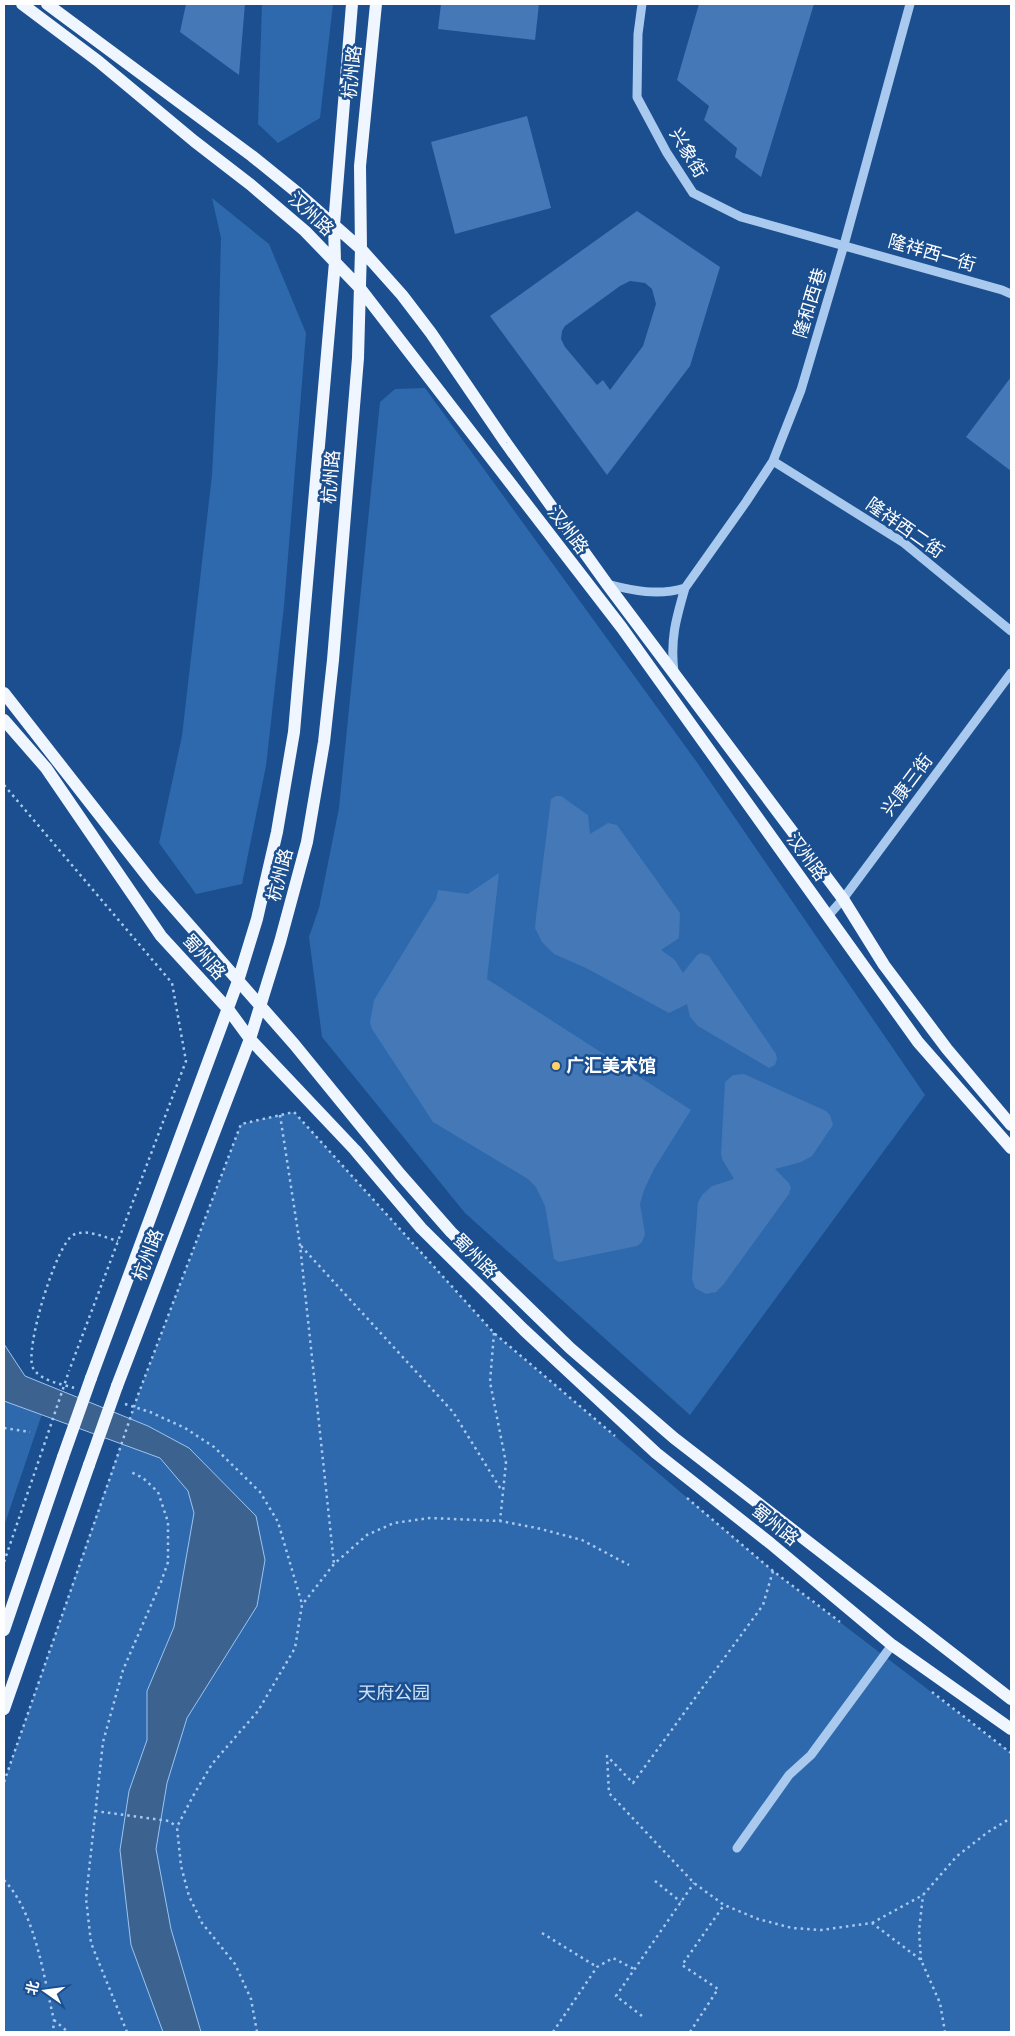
<svg xmlns="http://www.w3.org/2000/svg" width="1015" height="2036" viewBox="0 0 1015 2036" font-family="Roboto,'Noto Sans SC',sans-serif">
	<style>
		.green { fill: #2e69ad }
		.water { fill: #3c6290; stroke: #9cc4f0 }
		.building { fill: #4478b7; fill-rule: evenodd }
		.lines { fill: none; stroke-linecap: round; stroke-linejoin: round }
		.path { stroke: #a9c9ee; stroke-width: 2.5; stroke-dasharray: 2.5 4; stroke-linecap: butt }
		.minor { stroke: #a9c9ee; stroke-width: 9 }
		.major { stroke: #f0f6ff; stroke-width: 12 }
		.path-bridge { stroke: #a9c9ee; stroke-width: 2.5; stroke-dasharray: 2.5 4; stroke-linecap: butt }
		.major-bridge { stroke: #f0f6ff; stroke-width: 12 }
		.poi-dot { fill: #ffd166; stroke: #1b4f8f; stroke-width: 2 }
		.labels { text-anchor: middle; stroke-width: 5; stroke-linejoin: round; paint-order: stroke }
		.street-label { font-size: 18px; fill: #fff; stroke: #1b4f8f }
		.poi-label { font-size: 18px; font-weight: bold; fill: #fff; stroke: #1b4f8f; text-anchor: start }
		.park-label { font-size: 18px; fill: #cfe3fa; stroke: #1b4f8f }
	</style>
	<rect width="100%" height="100%" fill="#1b4f8f"/>
	<path class="green" d="M262,4H333L320,118L278,143L258,124Z
		M212,198L269,244L306,333L284,606L266,766L242,884L196,894L159,843L182,736L212,475L218,360L221,238Z
		M425,388L696,761L925,1095L690,1415L465,1213L322,1037L309,937L319,908L339,808L380,402L395,389Z
		M294,1112L494,1333L773,1571L1011,1753V2032H4V1782L138,1395L241,1124Z
		M4,1401L42,1414L4,1526Z"/>
	<path class="water" d="M4,1344L25,1376L148,1426L189,1448L256,1516L265,1560L257,1606L187,1718L167,1783L156,1849L171,1929L201,2032H163L131,1945L120,1850L129,1791L147,1740V1691L174,1627L194,1513L188,1491L160,1458L4,1401Z"/>
	<path class="building" d="M186,4H245L239,75L180,32Z
		M441,4H539L535,40L438,29Z
		M699,4H814L761,177L735,157L737,148L704,120L709,106L677,80Z
		M527,116L551,208L455,234L431,142Z
		M637,211L720,267L690,366L607,475L490,316ZM630,281L645,283L652,289L656,304L643,346L610,390L603,380L597,385L565,347L561,339L562,331L565,326L620,286Z
		M1011,377V471L966,437Z
		M556,796H561L588,815L590,834L608,823L617,825L680,913L679,938L661,950L675,960L683,973L697,955L701,953L709,956L776,1054L777,1059L775,1065L769,1068L698,1026L690,1017L687,1004L669,1013L586,968L554,954L542,942L535,928L536,917L551,799Z
		M499,873L487,979L691,1110L654,1169L644,1190L640,1204L645,1234L642,1242L637,1246L559,1262L554,1259L545,1206L536,1187L528,1179L433,1122L372,1029L370,1022L374,1000L436,899L438,890L468,894Z
		M744,1074L826,1111L830,1115L833,1125L812,1156L801,1162L775,1169L789,1183L791,1188L789,1194L723,1285L716,1292L706,1294L695,1288L692,1279L698,1202L703,1194L712,1186L734,1179L722,1159L721,1153L725,1082L733,1075Z"/>
	<g class="lines">
		<path class="path" d="M4,785L172,983L186,1061L69,1371
			M280,1115L300,1245L334,1564
			M301,1246L453,1412L502,1491
			M494,1333L490,1382L506,1463L500,1521
			M74,1388C62,1384 40,1381 33,1368C24,1350 56,1245 73,1235C86,1228 106,1238 118,1241
			M138,1395L241,1124L294,1112L494,1333L615,1436
			M125,1404L150,1412L185,1428L214,1447L260,1492L278,1522L302,1604
			M4,1428L30,1432
			M687,1498L773,1571L840,1622
			M4,1562L42,1451
			M773,1571L763,1605L633,1783L607,1756L609,1793L694,1883L724,1905L758,1919L792,1928L821,1930L872,1923L921,1960L940,2003L945,2032
			M932,1692L1011,1753
			M4,1782L111,1475
			M95,1811L169,1821L177,1827
			M4,1880C36,1914 43,1975 54,2020L53,2032
			M655,1881L681,1902
			M872,1923L923,1895L957,1856L988,1832L1011,1818
			M542,1933L597,1967
			M921,1960L919,1931L923,1895
			M642,2016L616,1996L694,1883
			M54,2020L68,2032
			M127,2032L91,1943L86,1898L103,1742L123,1670L161,1582L168,1562V1522L158,1492L143,1478L129,1471
			M257,2032L251,1999L235,1964L202,1923L189,1896L181,1866L177,1827L193,1796L212,1764L258,1711L295,1648L302,1605L334,1564L367,1535L394,1523L430,1518L500,1521L537,1528L582,1540L629,1565
			M553,2032L597,1967L613,1958L634,1969
			M690,2032L718,1989L682,1965L724,1905"/>
		<path class="minor" d="M642,4L638,34L637,97L667,153L693,193L741,217L1002,290L1011,294
			M773,461L904,543L1011,631
			M607,584C634,591 658,596 685,588C676,619 670,639 674,672
			M685,588L746,502L773,461L801,390L844,245L910,4
			M828,916L843,899L1011,673
			M737,1848L789,1775L811,1755L892,1645"/>
		<path class="major" d="M22,4L98,61L194,141L251,185L305,231L359,287L622,628L918,1042L1011,1148
			M47,4L252,156L299,194L361,249L402,295L431,333L506,443L607,584L843,899L884,965L947,1049L1011,1125
			M4,693L155,886L294,1044L400,1174L451,1232L570,1348L674,1438L1011,1699
			M4,720L46,768L161,936L228,1009L250,1039L355,1150L421,1228L524,1330L656,1453L770,1543L892,1645L1011,1729
			M91,1378L238,981L257,919L277,832L294,732L335,262L334,225L352,4
			M117,1386L250,1039L280,942L307,842L324,742L333,660L358,358L361,249L360,166L376,4
			M4,1630L63,1457
			M4,1709L89,1465"/>
		<path class="path-bridge" d="M42,1451L69,1371
			M111,1475L138,1395"/>
		<path class="major-bridge" d="M63,1457L91,1378
			M89,1465L117,1386"/>
	</g>
	<circle class="poi-dot" cx="556" cy="1066" r="5"/>
	<g class="labels">
		<g class="street-label">
			<text transform="translate(352 72) rotate(-84)" y="6">杭州路</text>
			<text transform="translate(688 153) rotate(59)" y="6">兴象街</text>
			<text transform="translate(311 214) rotate(43)" y="6">汉州路</text>
			<text transform="translate(932 253) rotate(16)" y="6">隆祥西一街</text>
			<text transform="translate(810 303) rotate(-73)" y="6">隆和西巷</text>
			<text transform="translate(331 477) rotate(-85)" y="6">杭州路</text>
			<text transform="translate(905 528) rotate(35)" y="6">隆祥西二街</text>
			<text transform="translate(568 530) rotate(53)" y="6">汉州路</text>
			<text transform="translate(907 785) rotate(-53)" y="6">兴康三街</text>
			<text transform="translate(807 857) rotate(54)" y="6">汉州路</text>
			<text transform="translate(280 875) rotate(-75)" y="6">杭州路</text>
			<text transform="translate(204 957) rotate(48)" y="6">蜀州路</text>
			<text transform="translate(148 1255) rotate(-69)" y="6">杭州路</text>
			<text transform="translate(475 1256) rotate(45)" y="6">蜀州路</text>
			<text transform="translate(775 1525) rotate(39)" y="6">蜀州路</text>
		</g>
		<g class="poi-label">
			<text x="566" y="1072">广汇美术馆</text>
		</g>
		<g class="park-label">
			<text x="394" y="1699">天府公园</text>
		</g>
	</g>
	<rect width="1015" height="2036" fill="none" stroke="#ffffff" stroke-width="10"/>
	<g transform="translate(45 1991) rotate(284)" stroke="#1b4f8f" stroke-width="4" paint-order="stroke">
	<path d="M0-4L9 19L0 12L-9 19Z" fill="#ffffff"/>
	<text y="-8" font-size="14" font-weight="bold" text-anchor="middle" fill="#ffffff">北</text>
	</g>
</svg>
